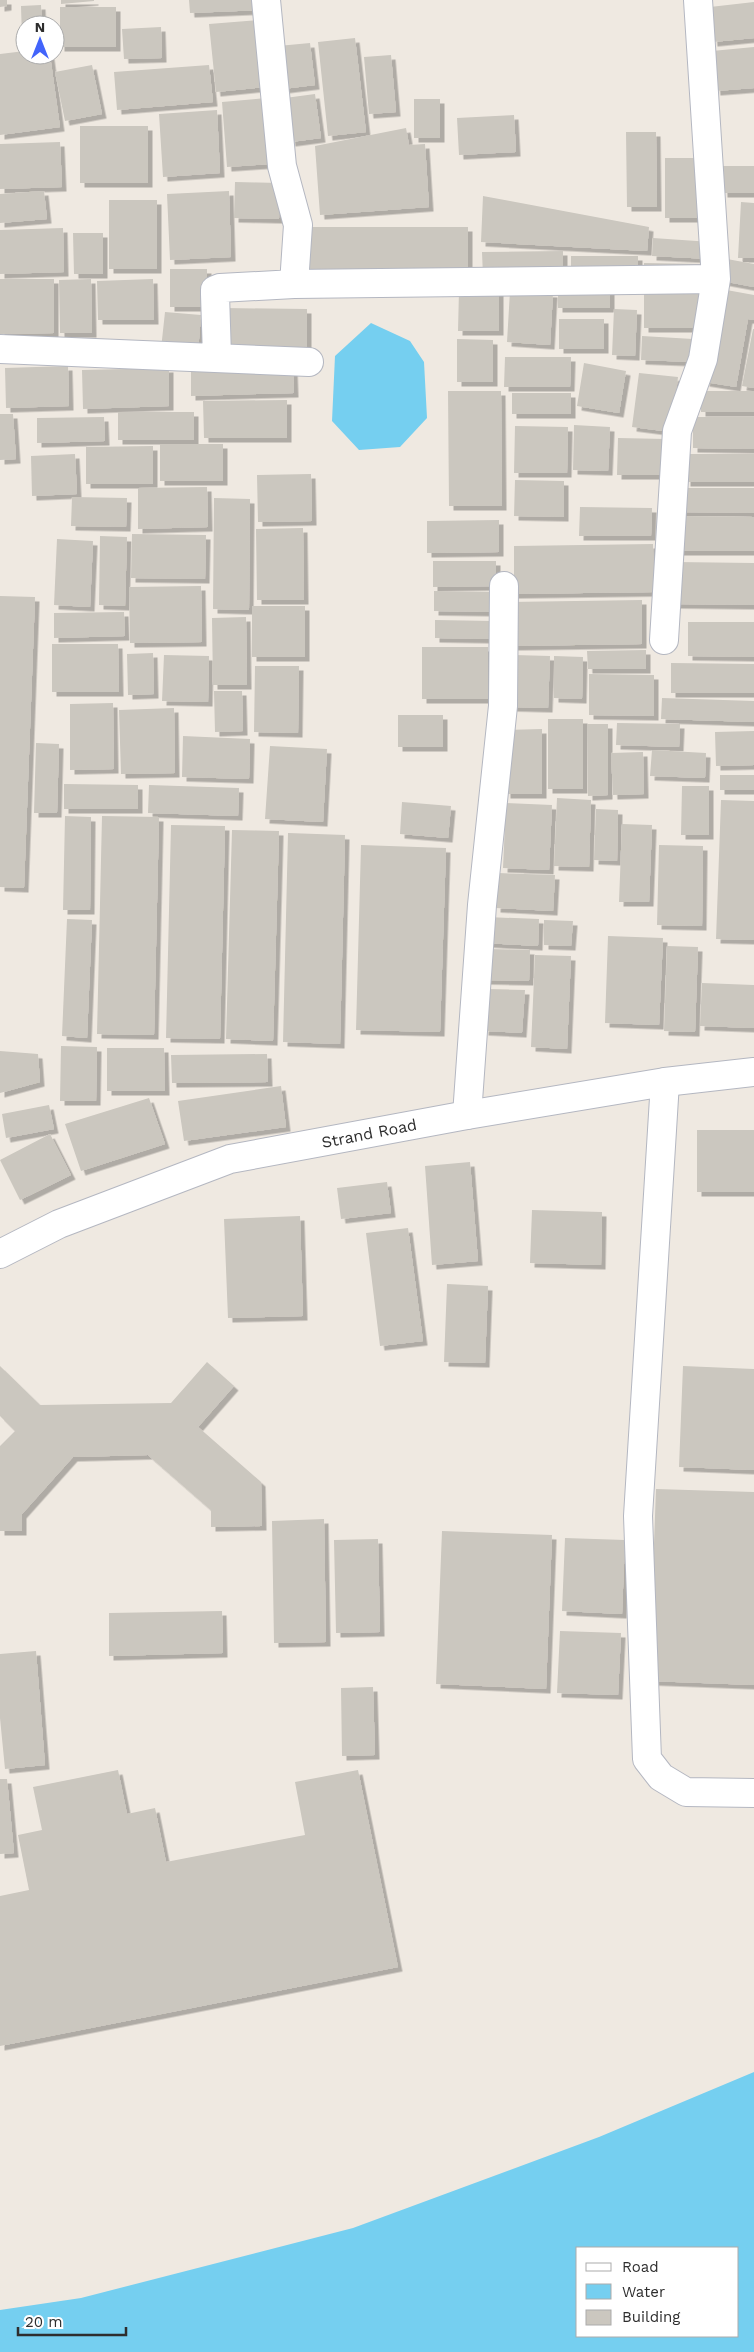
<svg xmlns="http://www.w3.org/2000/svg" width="754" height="2352" viewBox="0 0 754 2352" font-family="'Work Sans',sans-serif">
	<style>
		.water { fill: #75cff0; fill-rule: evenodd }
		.building { fill: #cbc7bf; filter: url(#shadow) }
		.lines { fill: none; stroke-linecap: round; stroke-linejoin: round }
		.minor-casing { stroke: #b4b7c1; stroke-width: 30 }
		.secondary-casing { stroke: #b4b7c1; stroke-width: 30 }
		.minor { stroke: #fff; stroke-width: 28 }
		.secondary { stroke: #fff; stroke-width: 28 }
		.labels { text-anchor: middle; stroke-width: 4; stroke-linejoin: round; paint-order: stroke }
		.street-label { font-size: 16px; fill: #2e2e2e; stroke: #fff }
	</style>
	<defs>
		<filter id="shadow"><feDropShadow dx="4.5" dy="4.5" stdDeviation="0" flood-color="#0004"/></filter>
	</defs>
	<rect width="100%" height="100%" fill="#efe9e1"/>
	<path class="water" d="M371,323L410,341L424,362L427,418L400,447L359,450L332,421L335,356Z
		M754,2072V2352H0V2310L81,2298L353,2228L599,2137ZM578,2248H738V2336H578Z"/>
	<path class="building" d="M0,0H7V6L0,7Z
		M61,0H94V1L61,4Z
		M189,0H259V10L190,13Z
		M754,2V38L713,42L710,7Z
		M41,5L42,25H25V38H22L21,6Z
		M60,7H116V47H60Z
		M260,20L266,87L216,92L209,24Z
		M161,27L162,58L124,59L122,29Z
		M355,38L366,132L328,136L318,42Z
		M310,43L315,85L283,89L278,46Z
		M754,47V88L716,91L712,51Z
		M25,51V55H50L60,127L0,135V54Z
		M391,55L396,112L369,114L364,57Z
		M92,65L102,114L65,121L55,72Z
		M209,65L213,102L117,110L114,72Z
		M315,94L321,138L291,142L285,98Z
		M266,98L272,164L227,167L222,102Z
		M414,99H440V138H414Z
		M217,110L220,173L163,177L159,114Z
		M514,115L516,152L459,155L457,118Z
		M80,126H148V183H80Z
		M406,128L409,145L425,144L429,207L320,215L315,146Z
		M626,132H656L657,207H627Z
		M60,142L62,187L0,189V144Z
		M665,158H702V218H665Z
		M722,166H754V193H723Z
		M235,182L280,183L279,219L234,218Z
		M44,191L47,219L0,223V194Z
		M229,191L231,257L170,260L167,194Z
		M483,196L649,227L647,251L481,242Z
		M109,200H157V269H109Z
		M741,202L754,203V258H738Z
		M308,227H468V277H308Z
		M63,228L64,272L0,274V230Z
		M73,233H103V274H74Z
		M653,238L711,242L710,259L652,256Z
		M563,251V276L483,277L482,252Z
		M571,256H638V276L571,277Z
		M727,259L754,264V287L722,281Z
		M644,263L704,264L703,277L644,275Z
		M170,269H207V307H170Z
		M0,279H54V333L0,334Z
		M91,279L92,333H60L59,280Z
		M153,279L154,320H98L97,281Z
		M644,287L700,288V328H644Z
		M721,289L754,295V320L748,319L736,387L705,382Z
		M459,290H499V331H458Z
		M558,290H610V308H558Z
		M510,291L553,293L550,345L507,342Z
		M223,308L307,309V355L222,354Z
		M614,309L637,310L635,356L612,355Z
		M165,312L201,315L198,352L161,349Z
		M559,319H604V349H559Z
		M753,329H754V388L742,386Z
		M642,336L693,339L692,362L641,360Z
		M457,339L493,340V382H457Z
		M505,357H571L570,387H504Z
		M584,363L626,371L619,413L577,406Z
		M68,366L69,406L6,408L5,368Z
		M293,366L294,393L191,396V368Z
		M169,368V406L83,409L82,370Z
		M639,373L678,377L671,432L632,427Z
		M448,391H501L502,506H449Z
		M701,391H754V412H701Z
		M512,393H571V414H512Z
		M287,400V438H204L203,401Z
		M118,412H194V440H118Z
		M0,414H13L16,459L0,460Z
		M104,417L105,441L37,443V418Z
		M693,417H754V449L693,448Z
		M574,425L610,427L608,471L573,470Z
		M515,426L568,427L567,473H514Z
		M618,438L666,439V475H617Z
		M160,444H223V481H160Z
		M153,446V484H86V447Z
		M75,454L77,494L32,496L31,456Z
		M686,454H754V482H686Z
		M311,474L312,521L258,522L257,475Z
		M515,480L564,481V517L514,516Z
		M207,487L208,527L138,529V488Z
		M679,488H754V513L679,512Z
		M72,497L127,498L126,527L71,526Z
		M214,498L250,499L249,610L213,609Z
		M580,507L652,508L651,536H579Z
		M678,516L754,517V551H678Z
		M499,520V552L427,553V521Z
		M303,528L304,600H257L256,529Z
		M132,534L206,535L205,579L131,578Z
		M100,536L127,537L125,606L99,605Z
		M57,539L93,541L90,607L54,605Z
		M653,544L654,592L514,594V546Z
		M433,561H496V586L433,587Z
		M675,562L754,563V605L675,604Z
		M201,586L202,642L130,643L129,587Z
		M434,591L499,592V612L434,611Z
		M0,596L35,597L24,888L0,887Z
		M642,600V644L509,646V602Z
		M252,606H305V657H252Z
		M124,612L125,636L54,638V613Z
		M246,617L247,685H213L212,618Z
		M435,620L493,621V639L435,638Z
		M688,622H754V657L688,656Z
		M52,644H118L119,692H52Z
		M422,647H488V699H422Z
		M646,650V669H588L587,651Z
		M153,653L154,694L128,695L127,654Z
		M164,655L209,656L208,702L162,701Z
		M514,655L550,656L548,708L512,707Z
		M554,656L583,657L582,699L554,698Z
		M671,663L754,664V693H671Z
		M255,666H299L298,733L254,732Z
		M589,674L654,675V716L589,715Z
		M214,691H242L243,731L215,732Z
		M662,698L754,701V722L661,719Z
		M113,703L114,769L70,770V704Z
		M174,708L175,773L121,774L119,710Z
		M398,715H443V747H398Z
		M548,719H583V789H548Z
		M617,723L680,724L679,747L616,745Z
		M587,724H608V795L588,796Z
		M542,729V794H506L505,730Z
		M754,731V765L716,766L715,732Z
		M183,736L250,739L249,779L182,777Z
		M36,743L59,744L57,813H34Z
		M270,746L327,749L323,822L265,819Z
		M652,750L706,753L705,778L650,776Z
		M643,752L644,794L613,795L611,753Z
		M720,775H754V790H720Z
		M64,784L138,785V809H64Z
		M149,785L239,788L238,816L148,813Z
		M682,786H709V835H681Z
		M557,798L591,800L589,867L554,866Z
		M721,800L754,801V940L716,939Z
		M402,802L451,806L448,838L400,834Z
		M506,803L552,805L549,870L503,868Z
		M596,809L618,810L617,861L594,860Z
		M65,816L91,817L90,910H63Z
		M102,816L159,817L154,1035L97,1034Z
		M622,824L652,825L649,902H619Z
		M171,825L225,826L220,1039L166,1038Z
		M232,830L279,831L273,1041L226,1039Z
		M288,833L345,835L340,1044L283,1042Z
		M361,845L446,848L440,1032L356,1030Z
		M659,845L703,846L702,926L657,925Z
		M498,873L555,875L553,911L496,908Z
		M487,917L539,919L538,946L486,943Z
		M67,919L92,920L87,1038L62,1036Z
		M544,920L573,921L571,946L544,945Z
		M608,936L663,938L659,1025L605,1023Z
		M667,946L698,947L695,1032L664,1031Z
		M487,949L530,950L529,981L485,980Z
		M535,955L571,956L567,1049L531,1047Z
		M702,983L754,985V1028L700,1026Z
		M486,989L525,990L522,1033L484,1031Z
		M61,1046L97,1047L96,1101H60Z
		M107,1048H164L165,1091H107Z
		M0,1051L38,1054L40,1082L0,1093Z
		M267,1054L268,1082L172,1083L171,1055Z
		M281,1086L286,1127L184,1141L178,1101Z
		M149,1098L165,1144L81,1171L65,1124Z
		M49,1105L54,1129L6,1138L2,1114Z
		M697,1130H754V1192H697Z
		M50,1134L71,1175L20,1200L0,1160Z
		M470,1162L478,1261L432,1265L425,1166Z
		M387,1182L391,1213L341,1219L337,1188Z
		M532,1210L602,1212L601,1265L530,1263Z
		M300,1216L303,1316L228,1318L224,1219Z
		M408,1228L423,1341L380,1346L366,1233Z
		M447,1284L488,1286L485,1363L444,1362Z
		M207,1362L234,1386L198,1427L261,1482L262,1526L211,1527V1510L148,1455L73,1457L22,1514V1531H0V1446L15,1431L0,1416V1366L40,1405L171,1403Z
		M683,1366L754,1369V1470L679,1467Z
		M656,1489L754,1492V1685L649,1681Z
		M324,1519L326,1642L274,1643L272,1521Z
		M442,1531L552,1535L546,1689L436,1684Z
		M565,1538L625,1540L622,1614L562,1611Z
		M378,1539L380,1632L336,1633L334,1540Z
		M222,1611L223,1653L109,1656V1613Z
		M560,1631L621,1633L618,1695L557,1693Z
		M36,1651L45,1765L5,1769L0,1718V1654Z
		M373,1687L375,1755L342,1756L341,1688Z
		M118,1770L127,1814L155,1808L166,1862L305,1835L295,1782L358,1770L398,1967L0,2046V1896L29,1890L18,1835L42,1830L33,1787Z
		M0,1779H7L14,1853L0,1854Z"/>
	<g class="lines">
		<defs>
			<path id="minor" d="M266,0L282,166L298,225L294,284
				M0,349L309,362
				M217,357L215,294V290L220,288L294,284L716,279
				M664,640L677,431L703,359L716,279L698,0
				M665,1082L638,1516L647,1759L661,1777L686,1792L754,1793
				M467,1115L482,905L503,706L504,586"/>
			<path id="secondary" d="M0,1254L59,1224L230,1159L467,1115L665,1082L754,1072"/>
		</defs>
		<use href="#minor" class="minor-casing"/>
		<use href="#secondary" class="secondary-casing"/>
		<use href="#minor" class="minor"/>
		<use href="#secondary" class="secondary"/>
	</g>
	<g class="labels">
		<g class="street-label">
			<text transform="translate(369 1133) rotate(-11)" y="6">Strand Road</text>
		</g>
	</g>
	<rect x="576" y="2247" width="162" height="90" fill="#ffffff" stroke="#ababab"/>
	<rect x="586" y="2263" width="25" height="8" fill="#ffffff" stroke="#ababab"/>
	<text x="622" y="2272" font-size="15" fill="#2e2e2e">Road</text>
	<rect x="586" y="2284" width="25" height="15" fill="#75cff0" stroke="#ababab"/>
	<text x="622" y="2297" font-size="15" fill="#2e2e2e">Water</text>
	<rect x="586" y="2310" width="25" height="15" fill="#cbc7bf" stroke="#ababab"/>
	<text x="622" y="2322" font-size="15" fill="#2e2e2e">Building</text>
	<g transform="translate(40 40)"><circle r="24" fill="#ffffff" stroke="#ababab"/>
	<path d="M0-4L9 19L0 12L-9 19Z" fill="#4264fb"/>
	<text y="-8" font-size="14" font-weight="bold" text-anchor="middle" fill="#2e2e2e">N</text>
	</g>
	<path d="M18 2327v8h108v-8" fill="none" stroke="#2e2e2e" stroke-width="2.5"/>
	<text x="25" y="2327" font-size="15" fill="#2e2e2e" stroke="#ffffff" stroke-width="4" paint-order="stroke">20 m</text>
</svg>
